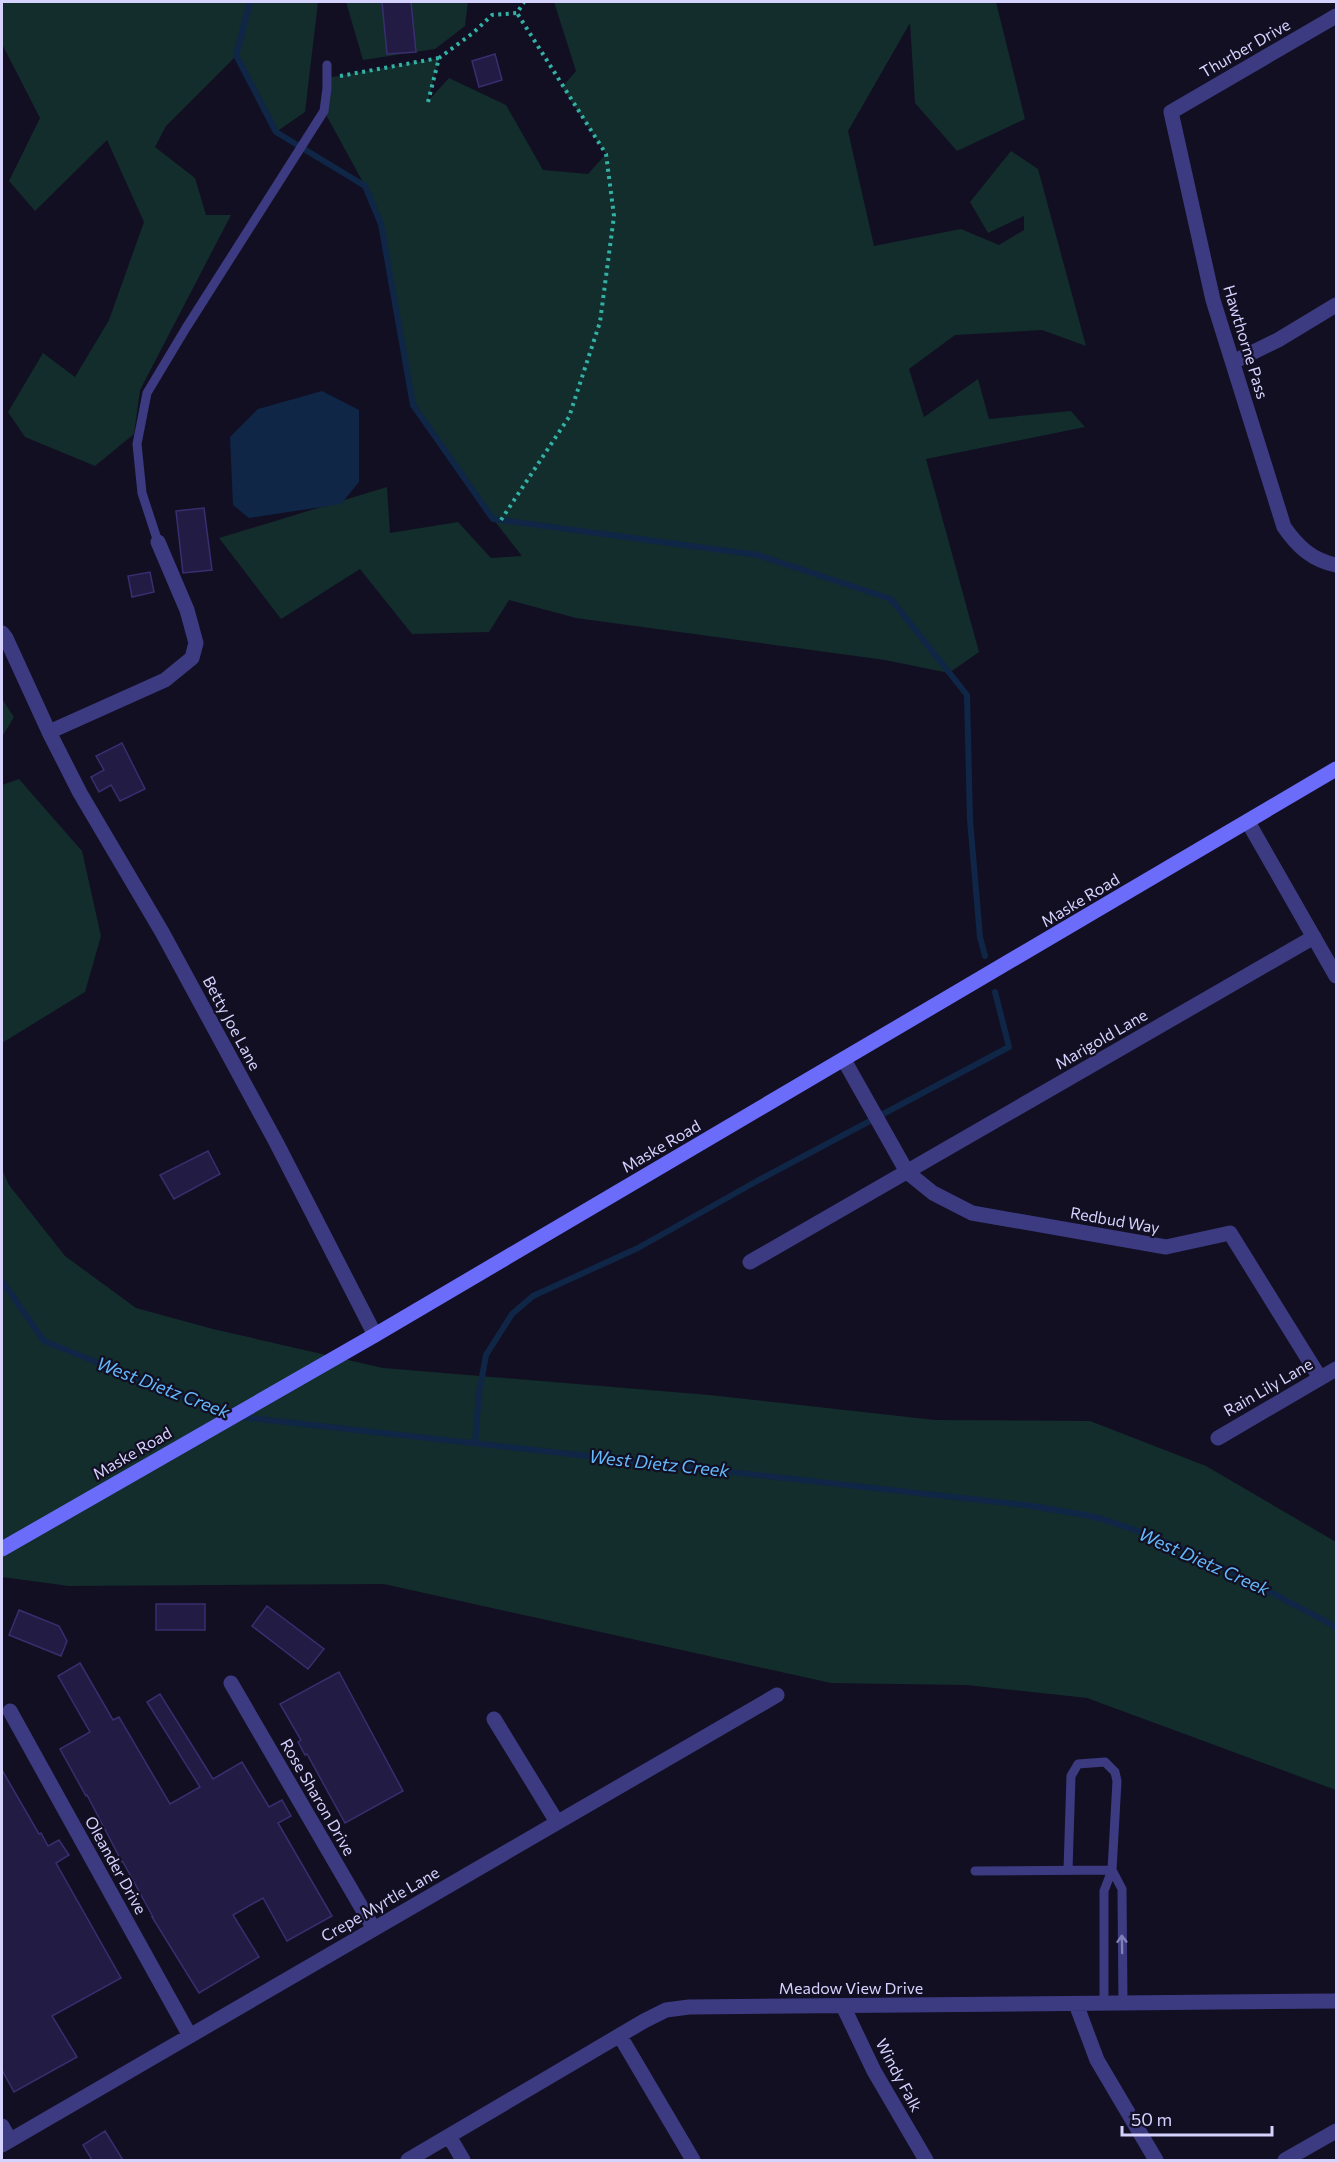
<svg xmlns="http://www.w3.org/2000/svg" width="1338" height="2162" viewBox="0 0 1338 2162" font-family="Commissioner,sans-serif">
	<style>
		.green { fill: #122d2b }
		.water { fill: #0f2647 }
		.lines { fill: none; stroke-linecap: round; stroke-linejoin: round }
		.stream { stroke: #0f2647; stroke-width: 6 }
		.building { fill: #221b44; stroke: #392e6f; stroke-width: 1.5 }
		.path { stroke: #32b2a7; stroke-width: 4; stroke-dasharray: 3 4.5; stroke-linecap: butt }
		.lane { stroke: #3c3b81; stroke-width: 9 }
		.street { stroke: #3c3b81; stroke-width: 15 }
		.secondary { stroke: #6c6cfb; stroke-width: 15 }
		.oneway { stroke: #817fb9 }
		.labels { text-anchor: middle; stroke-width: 4.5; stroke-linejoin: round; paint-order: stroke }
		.street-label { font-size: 16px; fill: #d6d2fe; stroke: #120f23 }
		.water-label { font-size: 18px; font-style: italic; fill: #63b9fb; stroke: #120f23 }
	</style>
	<rect width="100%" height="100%" fill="#120f23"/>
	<path class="green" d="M2,2H318L305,112L276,132L236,56L166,126L155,147L195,178L206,215H231L140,390L134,434L95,466L25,437L8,412L43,353L75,377L109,320L144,222L107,140L35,211L9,181L40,118L2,44Z
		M346,2H468L465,26L435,49L363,60Z
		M554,2H996L1025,119L957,151L915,103L910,23L848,131L874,246L961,229L999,245L1024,230V216L988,233L970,202L1011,151L1038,169L1086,346L1042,330L955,335L909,369L924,417L978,379L989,419L1071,411L1085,427L926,459L979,652L949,673L885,660L576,618L509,600L489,632L412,634L360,569L281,619L219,538L387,487L390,533L458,522L491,558L522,556L493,519L413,405L381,224L365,186L324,111L327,78L439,58L428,101L449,78L506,105L543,170L588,174L606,154L562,87L576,71Z
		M2,699L14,717L2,737V698Z
		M19,779L82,851L101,936L85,992L2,1043V785Z
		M2,1169L9,1185L65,1256L136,1308L213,1329L383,1368L709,1395L935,1420L1090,1421L1206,1466L1336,1542V1790L1087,1698L966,1685L831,1683L384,1584L69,1586L2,1577Z"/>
	<path class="water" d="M322,391L359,410V482L341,504L249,518L233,505L230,437L258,409Z"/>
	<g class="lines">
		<path class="stream" d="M250,2L236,55L276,132L365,186L381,224L413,405L493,519L758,555L891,599L967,695L970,820L980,937L985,956
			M2,1281L44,1341L231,1416L1033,1506C1057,1511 1082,1513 1105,1520C1187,1545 1261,1587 1336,1627
			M475,1443L479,1393L486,1355L512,1314L533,1296L638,1248L757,1181L1009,1047L995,992"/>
	</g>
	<path class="building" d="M382,2H411L416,52L387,54Z
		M495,54L502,80L479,87L472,61Z
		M204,508L212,570L183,573L176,511Z
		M150,572L154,592L132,597L128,576Z
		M122,743L145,789L120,801L111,785L99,792L91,777L104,770L96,756Z
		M208,1151L220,1174L174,1199L160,1175Z
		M156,1604H205V1630H156Z
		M267,1606L324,1649L308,1669L252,1626Z
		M19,1610L59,1626L67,1641L61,1656L9,1635Z
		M80,1663L113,1720L119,1717L170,1804L200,1787L147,1702L160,1694L213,1779L242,1762L269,1807L282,1800L291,1816L278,1823L332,1916L287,1941L263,1898L233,1915L259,1957L199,1993L152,1917H153L123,1862H122L87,1795L86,1796L60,1749L90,1732L58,1676Z
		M339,1672L403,1791L345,1823L307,1754L305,1755L298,1742L301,1740L280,1704Z
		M2,1770L39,1834L41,1833L48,1846L59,1840L69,1855L56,1863L121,1978L52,2016L77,2057L14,2092L2,2070Z
		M105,2131L123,2160H92L83,2145Z"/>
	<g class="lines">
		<path class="path" d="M340,76L439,58
			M428,102L439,58L473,33L492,15L517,13L524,2
			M501,520L569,417L600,322L614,216L606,154L517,13"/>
		<path class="lane" d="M158,542L142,493L137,444L147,393L186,328L324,111L327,88V65
			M1068,1870L1071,1776L1078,1764L1105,1762L1115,1772L1117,1781L1112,1870L1104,1891V2003
			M1112,1870L1122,1889L1123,2003
			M975,1871L1112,1870"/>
		<path class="street" d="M1336,16L1171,112L1213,300L1284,527C1298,547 1312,560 1336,565
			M1233,362L1278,340L1336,305
			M2,633L6,638L49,732L80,793L162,932L276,1142L375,1335
			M49,732L165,680L192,658L196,643L187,610L158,542
			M1248,822L1336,976
			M844,1060L907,1172L933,1193L972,1213L1166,1247L1230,1233L1320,1378
			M750,1262L1314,937
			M1218,1438L1336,1369
			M231,1683L374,1929
			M10,1711L190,2036
			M494,1719L557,1822
			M1076,2004L1097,2060L1156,2160
			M843,2006L874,2071L926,2160
			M620,2036L693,2160
			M2,2126L10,2140
			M449,2136L463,2160
			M2,2145L777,1695
			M408,2160L644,2021L666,2010L689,2007L1336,2001
			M1285,2160L1336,2131"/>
		<path class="secondary" d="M2,1549L375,1335L1336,769"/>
	</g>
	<defs><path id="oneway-shaft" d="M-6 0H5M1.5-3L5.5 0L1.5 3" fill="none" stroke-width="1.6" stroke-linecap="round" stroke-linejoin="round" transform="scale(1.5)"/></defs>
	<use class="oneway" href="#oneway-shaft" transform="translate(1122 1944) rotate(-91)"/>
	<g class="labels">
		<g class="street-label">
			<text transform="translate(1245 48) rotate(-30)" y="6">Thurber Drive</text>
			<text transform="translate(1246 342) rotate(73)" y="6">Hawthorne Pass</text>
			<text transform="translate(1080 900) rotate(-31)" y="6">Maske Road</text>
			<text transform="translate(232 1023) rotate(62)" y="6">Betty Joe Lane</text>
			<text transform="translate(1101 1039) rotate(-30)" y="6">Marigold Lane</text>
			<text transform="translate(661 1146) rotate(-30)" y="6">Maske Road</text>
			<text transform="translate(1115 1220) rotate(10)" y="6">Redbud Way</text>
			<text transform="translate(1268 1387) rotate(-30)" y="6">Rain Lily Lane</text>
			<text transform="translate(132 1453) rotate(-30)" y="6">Maske Road</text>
			<text transform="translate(318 1797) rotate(60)" y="6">Rose Sharon Drive</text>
			<text transform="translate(116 1865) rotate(61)" y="6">Oleander Drive</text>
			<text transform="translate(380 1904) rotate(-30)" y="6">Crepe Myrtle Lane</text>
			<text x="851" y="1994">Meadow View Drive</text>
			<text transform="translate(899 2075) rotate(62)" y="6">Windy Falk</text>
		</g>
		<g class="water-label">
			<text transform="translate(163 1388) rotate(21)" y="6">West Dietz Creek</text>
			<text transform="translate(659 1464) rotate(6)" y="6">West Dietz Creek</text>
			<text transform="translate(1204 1562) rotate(24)" y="6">West Dietz Creek</text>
		</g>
	</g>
	<rect width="1338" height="2162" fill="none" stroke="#d6d2fe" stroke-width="6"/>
	<path d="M1122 2126v9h150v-9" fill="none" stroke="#d6d2fe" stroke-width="3"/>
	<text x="1131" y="2126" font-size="18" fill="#d6d2fe" stroke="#120f23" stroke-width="4.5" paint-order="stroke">50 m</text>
</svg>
